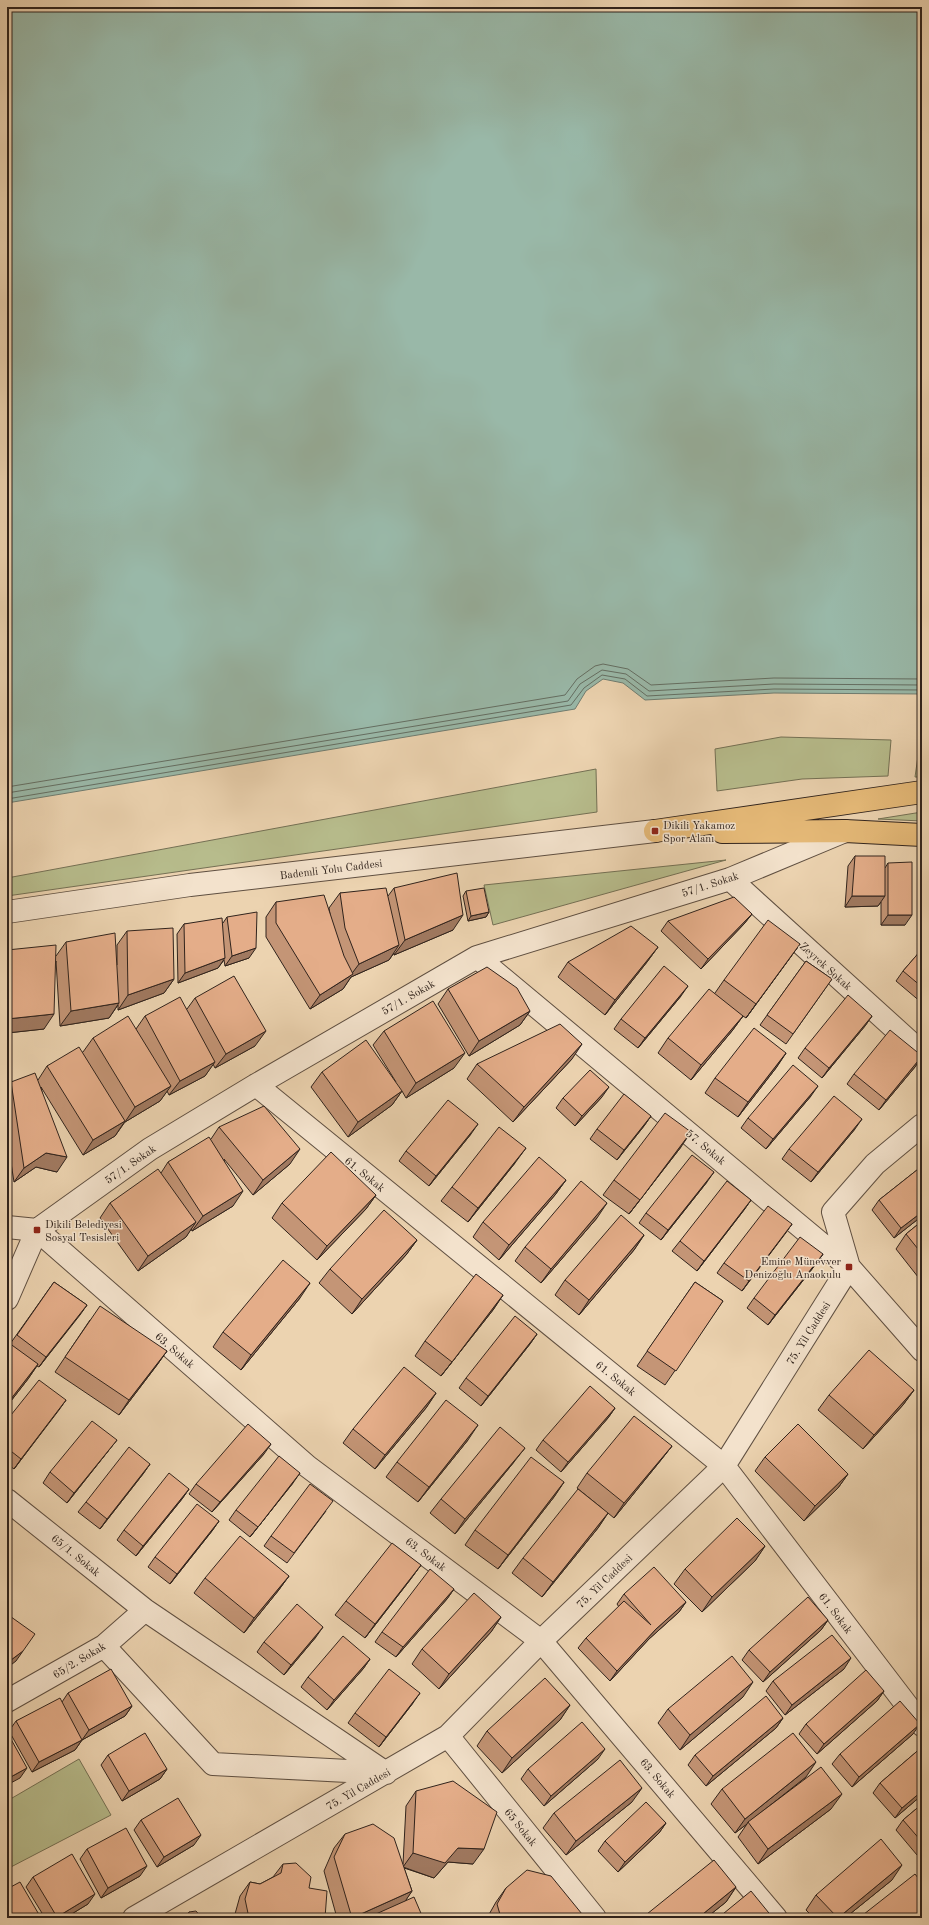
<svg xmlns="http://www.w3.org/2000/svg" width="929" height="1925" viewBox="0 0 929 1925" font-family="'Old Standard TT',serif">
	<style>
		.green { fill: #b7bc8c; stroke: #747054 }
		.water { fill: #99b8a8; stroke: #6f7c70 }
		.lines { fill: none; stroke-linecap: round; stroke-linejoin: round }
		.shore { stroke: #646e62; stroke-width: 1 }
		.minor-casing { stroke: #5f4f41; stroke-width: 24 }
		.major-casing { stroke: #30231c; stroke-width: 24 }
		.minor { stroke: #f3e2cc; stroke-width: 22 }
		.major { stroke: #e6ba78; stroke-width: 22 }
		.wall { fill: #c49576; stroke: #30231c }
		.shaded-wall { fill: #a07960; stroke: #30231c }
		.building { fill: #e4ad89; stroke: #30231c }
		.poi-dot { fill: #8f2418; stroke: #f3e2cc; stroke-width: 1.5 }
		.labels { text-anchor: middle; stroke-width: 3; stroke-linejoin: round; paint-order: stroke }
		.poi-label { font-size: 11px; fill: #30231c; stroke: #f3e2cc; text-anchor: start }
		.street-label { font-size: 11px; fill: #30231c; stroke: #f3e2cc }
	</style>
	<rect width="100%" height="100%" fill="#ecd3b0"/>
	<filter id="stains"><feTurbulence type="fractalNoise" baseFrequency=".005" numOctaves="4"/><feColorMatrix values="0 0 0 0 .2 0 0 0 0 .09 0 0 0 0 .02 0 0 0 .5 -.17"/></filter>
	<radialGradient id="worn" r=".72"><stop offset=".6" stop-color="#630" stop-opacity="0"/><stop offset="1" stop-color="#630" stop-opacity=".3"/></radialGradient>
	<path class="green" d="M921,735H922V777H915Z
		M781,737L891,740L888,776L802,779L717,791L715,749Z
		M596,769L597,812L7,896V878Z
		M922,812V821L878,819Z
		M726,860L493,925L484,885Z
		M79,1759L111,1815L7,1869V1801Z"/>
	<path class="water" d="M7,7H922V694L774,693L645,700L623,683L603,679L586,691L575,709L7,803Z"/>
	<g class="lines">
		<path class="shore" d="M7,787L565,695L577,679L595,666L603,664L628,669L651,685L774,678L922,679
			M7,793L568,701L580,684L602,670L626,674L649,691L774,684L922,685
			M7,799L571,705L584,688L602,675L625,679L647,696L774,689L922,690"/>
		<defs>
			<path id="minor" d="M730,879L922,1053
				M7,912L190,885L655,831
				M477,957L849,1267L922,1350
				M256,1085L724,1466L922,1725
				M7,1227L37,1230L150,1149L256,1085L477,957L730,879L845,831
				M37,1230L307,1466L541,1641L776,1918
				M7,1299L37,1230
				M7,1500L145,1610L386,1773
				M104,1646L213,1764L386,1773
				M7,1701L104,1646L145,1610
				M448,1736L595,1918
				M134,1918L448,1736L541,1641L724,1466L849,1267L833,1212L875,1164L922,1125"/>
			<path id="major" d="M655,831L922,792
				M722,832L845,831L922,835"/>
		</defs>
		<use href="#minor" class="minor-casing"/>
		<use href="#major" class="major-casing"/>
		<use href="#minor" class="minor"/>
		<use href="#major" class="major"/>
	</g>
	<path class="wall" d="M855,856L885,868L888,863L905,925H881V902L878,906L845,907L848,866Z
		M394,888L453,930L394,955V953L389,960L351,977L343,989L310,1009L266,937V917L276,902L330,914L329,908L340,893L388,896Z
		M466,891L489,912L486,917L468,921L463,896Z
		M752,914L744,924L701,969L661,931L668,921Z
		M227,917L249,958L225,966L224,960L218,968L178,983L177,934L184,924L223,923Z
		M127,931L174,979L164,993L118,1010V1005L109,1018L60,1026L56,961L44,1029L7,1033V950L56,956L66,942L117,965V945Z
		M800,944L746,1018L743,1016L732,1031L691,1080L658,1053L668,1038L715,993L724,980Z
		M658,947L647,962L605,1015L558,977L568,962Z
		M922,949V1003L896,981L903,971Z
		M806,961L832,979L786,1044L760,1025Z
		M448,989L530,1011L520,1025L469,1056L438,1004Z
		M681,996L638,1048L614,1029L621,1019Z
		M195,998L255,1046L215,1068L213,1064L205,1076L169,1095L167,1091L160,1101L125,1122L115,1136L83,1155L41,1087L57,1172L36,1167L14,1182L7,1137V1087L11,1082L38,1080L47,1066L83,1052L93,1038L136,1029L145,1016L187,1009Z
		M872,1016L865,1026L822,1078L798,1058L805,1048Z
		M384,1031L454,1068L406,1098L402,1091L392,1105L348,1137L311,1087L322,1072L396,1082L373,1045Z
		M786,1053L776,1068L738,1117L705,1093L715,1078Z
		M922,1056L915,1067L879,1110L847,1084L854,1074Z
		M572,1059L513,1122L467,1079L477,1064Z
		M811,1096L766,1149L741,1128L748,1118Z
		M602,1097L575,1126L556,1108L563,1098Z
		M651,1116L644,1126L617,1160L590,1139L597,1129Z
		M219,1127L290,1164L253,1195L224,1159L233,1206L192,1231L191,1229L186,1237L138,1271L100,1218L110,1203L161,1173L168,1162L211,1139Z
		M855,1129L811,1182L782,1159L789,1149Z
		M471,1134L429,1186L399,1161L406,1151Z
		M681,1147L629,1214L603,1195L614,1180Z
		M515,1163L468,1222L441,1201L452,1187Z
		M922,1166V1216L894,1238L872,1210L879,1200Z
		M566,1180L555,1195L499,1260L473,1237L483,1222Z
		M707,1182L661,1240L639,1223L646,1213Z
		M376,1195L366,1209L317,1260L272,1218L282,1203Z
		M751,1200L744,1210L697,1271L672,1251L680,1241Z
		M597,1218L541,1283L515,1261L525,1247Z
		M922,1221V1282L896,1249L906,1234Z
		M792,1224L742,1291L717,1273L724,1263Z
		M644,1235L634,1250L579,1315L555,1295L565,1280Z
		M417,1240L406,1255L352,1314L319,1283L330,1269Z
		M823,1254L816,1264L768,1325L747,1308L754,1298Z
		M54,1282L87,1305L39,1367L37,1366L28,1379L7,1406V1345L10,1344Z
		M695,1282L723,1301L665,1385L637,1366Z
		M503,1295L493,1310L441,1376L415,1356L425,1341Z
		M300,1298L241,1370L213,1347L223,1332Z
		M90,1320L167,1351L157,1365L119,1415L55,1372Z
		M537,1334L530,1344L481,1406L459,1388L466,1378Z
		M914,1390L903,1405L863,1449L818,1410L829,1395Z
		M436,1393L426,1408L375,1469L343,1443L353,1429Z
		M66,1400L14,1469L7,1464V1420Z
		M615,1408L608,1418L561,1472L536,1450L543,1440Z
		M468,1440L418,1502L386,1477L397,1462Z
		M672,1446L661,1460L614,1518L608,1513L598,1528L542,1597L512,1573L523,1558L603,1509L577,1488L587,1473Z
		M109,1450L67,1503L43,1483L50,1472Z
		M264,1454L212,1512L189,1494L196,1484Z
		M765,1457L848,1474L838,1488L804,1521L755,1471Z
		M514,1462L455,1534L430,1513L441,1499Z
		M150,1464L143,1474L100,1529L78,1512L86,1502Z
		M564,1482L554,1497L498,1569L465,1545L475,1530Z
		M293,1483L250,1537L229,1520L236,1510Z
		M189,1489L182,1499L136,1556L117,1540L124,1530Z
		M326,1511L287,1563L264,1546L271,1536Z
		M219,1521L212,1531L170,1584L148,1567L155,1557Z
		M765,1546L755,1561L702,1612L674,1584L685,1569Z
		M421,1565L410,1580L365,1638L335,1615L346,1601Z
		M289,1576L278,1591L244,1633L194,1593L205,1578Z
		M454,1589L447,1599L396,1657L375,1642L382,1632Z
		M624,1594L686,1602L679,1612L649,1639L610,1681L578,1648L586,1638L619,1607L617,1604Z
		M501,1617L491,1632L439,1689L412,1664L422,1649Z
		M828,1620L821,1630L763,1682L742,1660L749,1650Z
		M316,1637L284,1675L257,1652L264,1642Z
		M370,1659L363,1669L327,1710L301,1687L308,1677Z
		M844,1669L785,1715L766,1691L773,1681Z
		M884,1691L877,1701L817,1754L799,1734L806,1724Z
		M68,1693L132,1706L125,1716L82,1740L75,1750L32,1772L9,1731L16,1721L62,1702Z
		M743,1697L680,1750L658,1723L668,1709Z
		M413,1703L379,1747L348,1723L355,1713Z
		M570,1705L560,1720L502,1773L477,1746L487,1731Z
		M783,1718L776,1728L706,1786L688,1765L695,1755Z
		M913,1734L852,1787L832,1764L840,1754Z
		M922,1747V1795L895,1818L873,1793L880,1783Z
		M108,1755L167,1769L160,1779L122,1801L101,1765Z
		M598,1759L544,1806L521,1779L528,1769Z
		M806,1777L767,1808L831,1809L758,1864L738,1837L747,1824L735,1833L711,1804L722,1789Z
		M416,1791L473,1864L448,1862L434,1878L404,1868L412,1891L405,1901L423,1918H337L324,1871L334,1848L345,1834L403,1864L406,1806Z
		M632,1802L566,1855L543,1828L554,1813Z
		M922,1804V1851L917,1855L896,1830L903,1820Z
		M141,1820L194,1845L157,1867L134,1830Z
		M666,1823L659,1833L618,1872L598,1851L605,1841Z
		M87,1849L140,1876L101,1898L80,1859Z
		M283,1864L309,1888L325,1918H236L235,1914L240,1896L250,1882L260,1884L273,1877Z
		M33,1877L88,1904L65,1918H45L26,1887Z
		M892,1880L845,1918H814L806,1910L816,1895Z
		M736,1887L726,1902L706,1918H644L647,1914Z
		M506,1888L579,1918H487L496,1902Z
		M189,1912L202,1918H185Z"/>
	<path class="shaded-wall" d="M852,896H885L878,906L845,907Z
		M489,912L486,917L468,921L471,916Z
		M752,914L744,924L701,969L708,959Z
		M463,915L453,930L394,955L405,940Z
		M888,915H912L905,925H881Z
		M800,944L790,958L746,1018L756,1004Z
		M399,945L389,960L351,977L343,989L310,1009L320,995L350,976L359,964Z
		M658,947L647,962L605,1015L615,1000Z
		M256,948L249,958L225,966L232,956Z
		M225,958L218,968L178,983L185,973Z
		M174,979L164,993L118,1010L128,995Z
		M688,986L681,996L638,1048L645,1038Z
		M119,1003L109,1018L60,1026L71,1011Z
		M530,1011L520,1025L469,1056L479,1041Z
		M54,1014L44,1029L7,1033V1019Z
		M743,1016L732,1031L691,1080L701,1065Z
		M872,1016L865,1026L822,1078L829,1068Z
		M266,1031L255,1046L215,1068L226,1054Z
		M582,1044L572,1059L513,1122L524,1107Z
		M465,1053L454,1068L406,1098L416,1083Z
		M786,1053L776,1068L738,1117L748,1102Z
		M922,1056L915,1067L879,1110L886,1100Z
		M215,1062L205,1076L169,1095L180,1081Z
		M171,1086L160,1101L125,1122L135,1107Z
		M818,1086L811,1096L766,1149L773,1139Z
		M609,1087L602,1097L575,1126L582,1116Z
		M402,1091L392,1105L348,1137L358,1122Z
		M651,1116L644,1126L617,1160L624,1150Z
		M862,1119L855,1129L811,1182L818,1172Z
		M125,1121L115,1136L83,1155L93,1140Z
		M478,1124L471,1134L429,1186L436,1176Z
		M691,1132L681,1147L629,1214L640,1200Z
		M526,1148L515,1163L468,1222L478,1208Z
		M300,1149L290,1164L253,1195L263,1180Z
		M46,1153L67,1157L57,1172L36,1167L14,1182L24,1168Z
		M714,1172L707,1182L661,1240L668,1230Z
		M566,1180L555,1195L499,1260L509,1245Z
		M243,1191L233,1206L192,1231L203,1216Z
		M376,1195L366,1209L317,1260L327,1246Z
		M751,1200L744,1210L697,1271L704,1261Z
		M607,1203L597,1218L541,1283L551,1269Z
		M922,1212V1216L894,1238L901,1228Z
		M196,1222L186,1237L138,1271L148,1256Z
		M792,1224L785,1234L742,1291L749,1281Z
		M644,1235L634,1250L579,1315L589,1300Z
		M417,1240L406,1255L352,1314L362,1299Z
		M823,1254L816,1264L768,1325L775,1315Z
		M310,1283L300,1298L241,1370L251,1355Z
		M503,1295L493,1310L441,1376L452,1362Z
		M87,1305L80,1315L39,1367L46,1357Z
		M537,1334L530,1344L481,1406L488,1396Z
		M167,1351L157,1365L119,1415L129,1400Z
		M38,1364L28,1379L7,1406V1404Z
		M914,1390L903,1405L863,1449L874,1435Z
		M436,1393L426,1408L375,1469L385,1455Z
		M66,1400L59,1410L14,1469L21,1459Z
		M615,1408L608,1418L561,1472L568,1462Z
		M478,1425L468,1440L418,1502L429,1487Z
		M117,1440L109,1450L67,1503L74,1493Z
		M271,1444L264,1454L212,1512L220,1502Z
		M672,1446L661,1460L614,1518L624,1503Z
		M525,1448L514,1462L455,1534L465,1519Z
		M150,1464L143,1474L100,1529L107,1519Z
		M300,1473L293,1483L250,1537L258,1527Z
		M848,1474L838,1488L804,1521L815,1506Z
		M564,1482L554,1497L498,1569L508,1555Z
		M189,1489L182,1499L136,1556L143,1546Z
		M608,1513L598,1528L542,1597L553,1582Z
		M219,1521L212,1531L170,1584L177,1574Z
		M765,1546L755,1561L702,1612L712,1597Z
		M421,1565L410,1580L365,1638L375,1624Z
		M289,1576L278,1591L244,1633L254,1618Z
		M454,1589L447,1599L396,1657L403,1647Z
		M686,1602L679,1612L649,1639L610,1681L617,1671L656,1629Z
		M501,1617L491,1632L439,1689L449,1674Z
		M828,1620L821,1630L763,1682L770,1672Z
		M323,1627L316,1637L284,1675L291,1665Z
		M23,1651L16,1661L7,1668V1663Z
		M851,1658L844,1669L785,1715L792,1705Z
		M370,1659L363,1669L327,1710L334,1700Z
		M753,1682L743,1697L680,1750L690,1735Z
		M884,1691L877,1701L817,1754L824,1744Z
		M420,1693L413,1703L379,1747L386,1737Z
		M570,1705L560,1720L502,1773L512,1758Z
		M132,1706L125,1716L82,1740L89,1730Z
		M783,1718L776,1728L706,1786L713,1776Z
		M920,1724L913,1734L852,1787L859,1777Z
		M82,1740L75,1750L32,1772L39,1762Z
		M605,1749L598,1759L544,1806L551,1796Z
		M816,1762L806,1777L749,1822H748L747,1824L735,1833L745,1819Z
		M27,1768L20,1778L7,1785V1779Z
		M167,1769L160,1779L122,1801L129,1791Z
		M642,1788L632,1802L566,1855L576,1841Z
		M922,1791V1795L895,1818L902,1808Z
		M842,1794L831,1809L758,1864L768,1849Z
		M666,1823L659,1833L618,1872L625,1862Z
		M201,1835L194,1845L157,1867L164,1857Z
		M458,1848L484,1849L473,1864L448,1862L434,1878L403,1867L413,1853Z
		M922,1848V1851L917,1855Z
		M902,1865L892,1880L845,1918H838Z
		M147,1866L140,1876L101,1898L108,1888Z
		M736,1887L726,1902L706,1918H698Z
		M412,1891L402,1906L374,1918H352Z
		M95,1894L88,1904L65,1918H56L57,1917Z
		M922,1910V1917L920,1918H912Z"/>
	<path class="building" d="M855,856H885V896H852Z
		M912,862V915H888V863Z
		M457,873L463,915L405,940L394,888Z
		M386,888L399,945L359,964L345,928L340,893Z
		M484,888L489,912L471,916L466,891Z
		M324,895L344,956L353,974L320,995L276,923V902Z
		M734,897L752,914L708,959L668,921Z
		M257,912L256,948L232,956L227,917Z
		M222,918L225,958L185,973L184,924Z
		M768,920L800,944L756,1004L724,980Z
		M631,926L658,947L615,1000L568,962Z
		M173,928L174,979L128,995L127,931Z
		M115,933L119,1003L71,1011L66,942Z
		M56,945L54,1014L7,1019V950Z
		M922,949V987L903,971Z
		M806,961L832,979L793,1034L767,1015Z
		M664,966L688,986L645,1038L621,1019Z
		M487,967L517,988L530,1011L479,1041L448,989Z
		M234,976L266,1031L226,1054L195,998Z
		M709,989L743,1016L701,1065L668,1038Z
		M848,995L872,1016L829,1068L805,1048Z
		M180,997L215,1062L180,1081L145,1016Z
		M433,1001L465,1053L416,1083L384,1031Z
		M128,1016L171,1086L135,1107L93,1038Z
		M560,1024L582,1044L524,1107L477,1064Z
		M754,1028L786,1053L748,1102L715,1078Z
		M890,1030L922,1056L886,1100L854,1074Z
		M366,1040L402,1091L358,1122L322,1072Z
		M79,1047L125,1121L93,1140L47,1066Z
		M793,1065L818,1086L773,1139L748,1118Z
		M590,1070L609,1087L582,1116L563,1098Z
		M35,1073L67,1157L46,1153L24,1168L11,1082Z
		M624,1094L651,1116L624,1150L597,1129Z
		M834,1096L862,1119L818,1172L789,1149Z
		M448,1100L478,1124L436,1176L406,1151Z
		M264,1106L300,1149L263,1180L219,1127Z
		M665,1113L691,1132L640,1200L614,1180Z
		M499,1127L526,1148L478,1208L452,1187Z
		M209,1137L243,1191L203,1216L168,1162Z
		M331,1152L376,1195L327,1246L282,1203Z
		M692,1155L714,1172L668,1230L646,1213Z
		M539,1157L566,1180L509,1245L483,1222Z
		M922,1166V1212L901,1228L879,1200Z
		M158,1169L196,1222L148,1256L110,1203Z
		M581,1181L607,1203L551,1269L525,1247Z
		M727,1181L751,1200L704,1261L680,1241Z
		M768,1206L792,1224L749,1281L724,1263Z
		M384,1210L417,1240L362,1299L330,1269Z
		M621,1215L644,1235L589,1300L565,1280Z
		M922,1221V1254L906,1234Z
		M800,1237L823,1254L775,1315L754,1298Z
		M283,1260L310,1283L251,1355L223,1332Z
		M476,1274L503,1295L452,1362L425,1341Z
		M54,1282L87,1305L46,1357L17,1335Z
		M695,1282L723,1301L676,1371L647,1351Z
		M100,1306L167,1351L129,1400L65,1357Z
		M515,1316L537,1334L488,1396L466,1378Z
		M9,1343L38,1364L7,1404V1345Z
		M869,1350L914,1390L874,1435L829,1395Z
		M404,1367L436,1393L385,1455L353,1429Z
		M39,1380L66,1400L21,1459L7,1448V1420Z
		M590,1386L615,1408L568,1462L543,1440Z
		M446,1400L478,1425L429,1487L397,1462Z
		M634,1416L672,1446L624,1503L587,1473Z
		M92,1421L117,1440L74,1493L50,1472Z
		M248,1424L271,1444L220,1502L196,1484Z
		M798,1424L848,1474L815,1506L765,1457Z
		M500,1427L525,1448L465,1519L441,1499Z
		M129,1447L150,1464L107,1519L86,1502Z
		M279,1456L300,1473L258,1527L236,1510Z
		M531,1457L564,1482L508,1555L475,1530Z
		M169,1473L189,1489L143,1546L124,1530Z
		M310,1484L333,1501L294,1553L271,1536Z
		M578,1489L608,1513L553,1582L523,1558Z
		M197,1504L219,1521L177,1574L155,1557Z
		M737,1518L765,1546L712,1597L685,1569Z
		M240,1536L289,1576L254,1618L205,1578Z
		M392,1543L421,1565L375,1624L346,1601Z
		M654,1567L686,1602L656,1629L617,1671L586,1638L624,1601L651,1625L624,1594Z
		M430,1569L454,1589L403,1647L382,1632Z
		M474,1593L501,1617L449,1674L422,1649Z
		M808,1597L828,1620L770,1672L749,1650Z
		M297,1604L323,1627L291,1665L264,1642Z
		M7,1614L35,1634L23,1651L7,1663Z
		M832,1635L851,1658L792,1705L773,1681Z
		M343,1636L370,1659L334,1700L308,1677Z
		M732,1656L753,1682L690,1735L668,1709Z
		M111,1669L132,1706L89,1730L68,1693Z
		M389,1669L420,1693L386,1737L355,1713Z
		M866,1670L884,1691L824,1744L806,1724Z
		M545,1678L570,1705L512,1758L487,1731Z
		M766,1696L783,1718L713,1776L695,1755Z
		M60,1698L82,1740L39,1762L16,1721Z
		M900,1701L920,1724L859,1777L840,1754Z
		M582,1722L605,1749L551,1796L528,1769Z
		M7,1732L27,1768L7,1779Z
		M145,1733L167,1769L129,1791L108,1755Z
		M793,1733L816,1762L745,1819L722,1789Z
		M922,1747V1791L902,1808L880,1783Z
		M620,1760L642,1788L576,1841L554,1813Z
		M821,1767L842,1794L768,1849L748,1822Z
		M453,1781L497,1812L484,1849L458,1848L445,1863L413,1853L416,1791Z
		M178,1798L201,1835L164,1857L141,1820Z
		M646,1802L666,1823L625,1862L605,1841Z
		M922,1804V1842L903,1820Z
		M373,1824L394,1838L412,1891L352,1918L334,1857L345,1834Z
		M126,1828L147,1866L108,1888L87,1849Z
		M881,1839L902,1865L838,1918L816,1895Z
		M72,1854L95,1894L57,1917L33,1877Z
		M714,1860L736,1887L698,1918H650L647,1914Z
		M296,1863L311,1877L309,1888L327,1891L325,1918H249L245,1899L250,1882L260,1884L281,1873L283,1864Z
		M527,1870L551,1876L582,1914L579,1918H501L497,1904L506,1888Z
		M915,1874L922,1883V1910L912,1918H859Z
		M20,1882L41,1918H7V1889Z
		M751,1891L773,1918H718Z
		M414,1897L423,1918H367Z
		M196,1911L202,1918H188L189,1912Z"/>
	<g class="poi-dot">
		<rect x="651" y="827" width="8" height="8" rx="2"/>
		<rect x="33" y="1226" width="8" height="8" rx="2"/>
		<rect x="845" y="1263" width="8" height="8" rx="2"/>
	</g>
	<g class="labels">
		<g class="poi-label">
			<text x="663" y="829">Dikili Yakamoz<tspan x="663" dy="13">Spor Alanı</tspan></text>
			<text x="45" y="1228">Dikili Belediyesi<tspan x="45" dy="13">Sosyal Tesisleri</tspan></text>
			<text x="841" y="1265" text-anchor="end">Emine Münevver<tspan x="841" dy="13">Denizoğlu Anaokulu</tspan></text>
		</g>
		<g class="street-label">
			<text transform="translate(331 869) rotate(-7)" y="4">Bademli Yolu Caddesi</text>
			<text transform="translate(710 884) rotate(-18)" y="4">57/1. Sokak</text>
			<text transform="translate(826 966) rotate(42)" y="4">Zeyrek Sokak</text>
			<text transform="translate(408 997) rotate(-30)" y="4">57/1. Sokak</text>
			<text transform="translate(706 1147) rotate(40)" y="4">57. Sokak</text>
			<text transform="translate(130 1164) rotate(-35)" y="4">57/1. Sokak</text>
			<text transform="translate(365 1174) rotate(39)" y="4">61. Sokak</text>
			<text transform="translate(808 1333) rotate(-58)" y="4">75. Yil Caddesi</text>
			<text transform="translate(175 1350) rotate(41)" y="4">63. Sokak</text>
			<text transform="translate(616 1378) rotate(39)" y="4">61. Sokak</text>
			<text transform="translate(426 1554) rotate(37)" y="4">63. Sokak</text>
			<text transform="translate(76 1555) rotate(39)" y="4">65/1. Sokak</text>
			<text transform="translate(604 1581) rotate(-44)" y="4">75. Yil Caddesi</text>
			<text transform="translate(836 1613) rotate(53)" y="4">61. Sokak</text>
			<text transform="translate(79 1660) rotate(-31)" y="4">65/2. Sokak</text>
			<text transform="translate(658 1778) rotate(50)" y="4">63. Sokak</text>
			<text transform="translate(358 1789) rotate(-30)" y="4">75. Yil Caddesi</text>
			<text transform="translate(521 1827) rotate(51)" y="4">65 Sokak</text>
		</g>
	</g>
	<rect width="929" height="1925" fill="none" stroke="#ecd3b0" stroke-width="24"/>
	<rect x="8" y="8" width="913" height="1909" fill="none" stroke="#30231c" stroke-width="2"/>
	<rect x="12" y="12" width="905" height="1901" fill="none" stroke="#30231c"/>
	<rect width="100%" height="100%" filter="url(#stains)"/>
	<rect width="100%" height="100%" fill="url(#worn)"/>
</svg>
